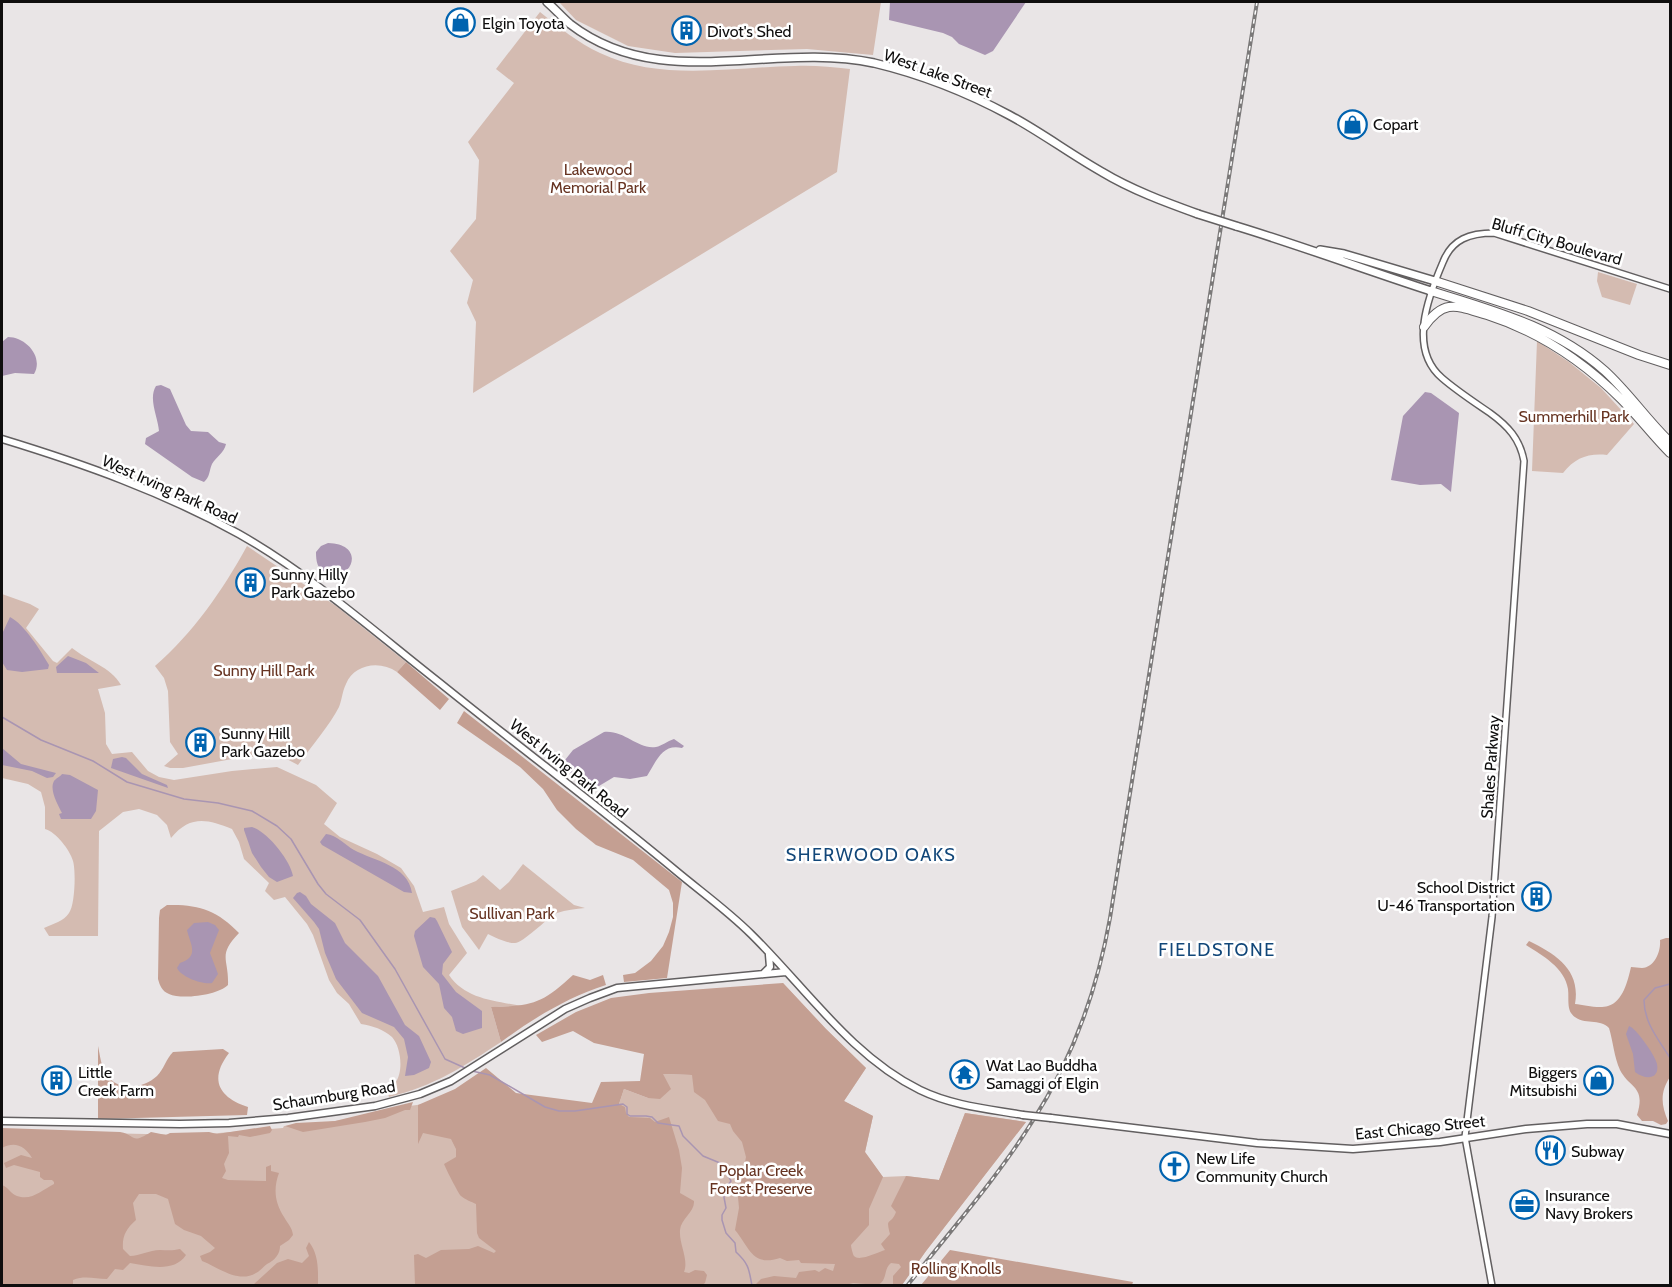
<svg xmlns="http://www.w3.org/2000/svg" width="1672" height="1287" viewBox="0 0 1672 1287" font-family="Cabin,sans-serif">
	<style>
		.green { fill: #d4bbb1 }
		.forest { fill: #c49f92 }
		.water { fill: #a995b2 }
		.lines { fill: none; stroke-linecap: round; stroke-linejoin: round }
		.stream { stroke: #a995b2; stroke-width: 1.5 }
		.tertiary-casing { stroke: #625f60; stroke-width: 8 }
		.secondary-casing { stroke: #625f60; stroke-width: 9 }
		.trunk-casing { stroke: #625f60; stroke-width: 10 }
		.motorway-casing { stroke: #625f60; stroke-width: 10 }
		.tertiary { stroke: #fff; stroke-width: 5 }
		.secondary { stroke: #fff; stroke-width: 6 }
		.trunk { stroke: #fff; stroke-width: 7 }
		.motorway { stroke: #fff; stroke-width: 8 }
		.rail-casing { stroke: #7b7979; stroke-width: 4 }
		.rail { stroke: #fff; stroke-width: 1.5; stroke-dasharray: 4.5; stroke-linecap: butt }
		.secondary-bridge-casing { stroke: #625f60; stroke-width: 9; stroke-linecap: butt }
		.trunk-bridge-casing { stroke: #625f60; stroke-width: 10; stroke-linecap: butt }
		.secondary-bridge { stroke: #fff; stroke-width: 6 }
		.trunk-bridge { stroke: #fff; stroke-width: 7 }
		.labels { text-anchor: middle; stroke-width: 5; stroke-linejoin: round; paint-order: stroke }
		.poi-label { font-size: 16px; fill: #0f0e0e; stroke: #fff; text-anchor: start }
		.street-label { font-size: 16px; fill: #0f0e0e; stroke: #fff }
		.park-label { font-size: 16px; fill: #673422; stroke: #fff }
		.neighbourhood-label { font-size: 18px; letter-spacing: 1.5px; fill: #124779; stroke: #fff }
	</style>
	<rect width="100%" height="100%" fill="#e9e5e6"/>
	<path class="green" d="M559,2H881L873,55L807,49L675,53L628,46L576,20Z
		M540,12C559,27 578,43 600,53C661,82 731,67 795,66C813,65 831,67 850,69L837,172L473,393L476,322L467,303L473,280L450,251L476,219L479,160L468,142L514,83L496,69Z
		M1598,272L1637,284L1630,305L1602,297L1597,281Z
		M1537,341L1569,362L1601,388L1634,424L1607,455C1588,453 1575,458 1563,473L1532,471Z
		M247,546L336,606L406,662L397,672C380,660 354,664 346,684C342,692 342,700 339,707C330,725 310,748 298,765L281,756L243,757L183,768H170L164,766L178,754L170,742L168,691L164,678L155,666C193,633 223,590 247,546Z
		M2,594L30,604L39,609L26,628L53,661L57,663L72,648C88,661 111,667 121,685L98,689L105,713L106,744L112,754L132,752L148,771L159,777L174,780L232,771L277,767L316,785L337,803L324,824L340,837L377,854L401,868L414,886L423,912L444,907L449,924L467,953L449,975C465,999 495,1001 522,1006L491,1007L501,1042C463,1067 434,1086 389,1097L387,1089C390,1087 393,1086 395,1083C404,1072 401,1047 392,1037C383,1029 373,1026 361,1024L349,1004L337,993L329,980L313,935L307,924L285,897L274,900L265,891L269,883L244,859L239,842L232,829C207,819 190,815 171,838L167,825L157,815L139,809L123,812L99,831L98,936H49L44,928C53,924 64,921 69,913C75,905 76,871 73,861C70,850 56,832 45,829V807L41,792L28,784L2,778Z
		M523,864L574,905L585,908C576,909 566,910 557,913C546,919 523,943 515,943C506,943 496,938 488,934L479,950L462,927L451,891L476,881L483,875L500,890L509,882Z
		M783,983L826,1029L866,1068L844,1101L873,1116L865,1152L883,1177L906,1176L939,1180L965,1113L1026,1122L926,1251L902,1285L2,1286V1131L194,1135L283,1128L284,1126L308,1125L363,1117L409,1106L448,1101L487,1109L619,1104L624,1089L648,1098L663,1074L690,1075Z"/>
	<path class="forest" d="M406,662L449,699L440,710L397,672Z
		M464,711L682,882L667,978L624,982L623,975L635,973L651,961L663,946L669,932L673,917V903L669,890L633,860L596,845L576,829L557,810L543,789L520,767L457,723Z
		M167,905C198,904 217,910 239,933C217,956 229,958 228,985C218,995 182,1000 169,994C162,991 160,986 158,979L159,918L160,910Z
		M1666,938H1670V1077C1660,1092 1661,1105 1668,1121L1666,1124L1661,1125L1653,1121H1642L1637,1115C1646,1086 1630,1089 1620,1070C1614,1057 1613,1041 1609,1028C1599,1017 1581,1027 1571,1013C1567,1007 1569,996 1568,989C1565,968 1542,955 1526,945L1529,941C1556,954 1581,970 1575,1004C1584,1005 1599,1009 1608,1006C1623,1002 1628,980 1631,967C1635,967 1638,968 1642,968C1655,967 1661,951 1660,940Z
		M573,975L590,980L603,975L606,985C566,998 534,1018 501,1042L491,1007C532,1006 542,1004 573,975Z
		M783,983L826,1029L866,1068L844,1101L873,1116L865,1152L883,1177L869,1209V1225L851,1245C851,1247 853,1255 854,1256C859,1262 878,1252 885,1250L881,1244L890,1234C885,1216 891,1226 896,1212L891,1206L906,1176L939,1180L965,1113L1026,1122L926,1251L902,1285H893V1276L901,1267L899,1264L891,1263C883,1269 888,1280 878,1285L853,1283L842,1286L755,1285L761,1279L774,1276L796,1278L799,1272L815,1270L819,1272L825,1268L833,1271L835,1264L801,1263L799,1260L787,1261L780,1258C752,1267 750,1248 735,1230L739,1208L738,1197L746,1157L742,1142L733,1131L730,1124L718,1121L705,1100L694,1092L692,1075L663,1074L671,1089L660,1099L648,1098L624,1089L619,1104L625,1107L626,1113L629,1117L650,1118L655,1122L669,1117L679,1150L682,1168L680,1193L694,1201C695,1212 681,1219 680,1230C679,1245 689,1259 684,1272L689,1273L695,1270L704,1271L707,1275L705,1283L701,1286L415,1285L414,1255L418,1254L426,1258L441,1250L469,1249L478,1246L494,1253L496,1251L479,1238L477,1233L476,1204C472,1202 464,1199 461,1196C458,1193 445,1167 444,1164L456,1157V1149L451,1139L423,1133L418,1144V1105L455,1089L486,1068L516,1093L592,1103L601,1082L640,1081L644,1054L594,1043L573,1031L542,1042L536,1035L576,1012L611,998L649,993Z
		M98,1046C100,1055 101,1066 106,1074C118,1092 143,1089 157,1076C164,1069 166,1059 173,1052L223,1049L229,1053C209,1079 218,1097 248,1107L247,1115L98,1119Z
		M413,1102L410,1110H405L385,1118L365,1122L303,1132L285,1126L296,1123L335,1121Z
		M270,1126L272,1130L270,1133L250,1137L239,1135L238,1137L228,1136L229,1153L224,1164L226,1171L222,1178L228,1180L266,1181V1167L271,1165V1171L279,1173C273,1189 275,1203 284,1217C288,1224 292,1227 293,1235L289,1240L280,1246C280,1254 275,1260 267,1264C263,1267 260,1271 256,1273C238,1284 218,1267 202,1261L200,1256L210,1252L215,1248L201,1236L184,1230L175,1224L168,1199L156,1194H139L133,1203L136,1220C126,1229 122,1236 123,1249L130,1256C140,1256 149,1250 160,1250C167,1250 172,1251 180,1249L186,1255C174,1273 149,1266 130,1263L123,1270L115,1269L107,1279C95,1279 85,1275 73,1280V1285H2V1185C8,1187 11,1194 17,1196C32,1201 42,1190 54,1184V1182L52,1180H44L40,1177V1172L14,1165L6,1168L4,1163L21,1155L32,1158C25,1146 15,1141 2,1148V1128L120,1132C137,1135 130,1145 151,1132L166,1135L170,1133L209,1132L217,1134Z
		M309,1242C319,1255 318,1270 318,1285H253L277,1263L288,1259L302,1263L309,1256L306,1248Z
		M950,1250L1133,1282L1132,1285H921Z"/>
	<path class="water" d="M890,2H1026L993,51L985,55L959,44L952,37L943,33L889,20Z
		M8,337C26,337 44,357 34,374L15,373L2,376V342Z
		M161,385L170,389L186,425L191,431L208,432L219,442L226,444C224,453 216,457 212,464C209,471 210,477 204,482L192,477L145,444L146,438L159,431C158,417 148,399 156,386Z
		M1425,392L1431,393L1459,413L1451,492L1441,484L1420,485L1391,480L1403,416Z
		M328,543C368,544 351,584 326,573C317,569 316,561 316,552L321,546Z
		M10,617C25,625 40,650 49,665L48,669L22,672L7,670L2,662V634Z
		M68,656L86,663L99,673H57L56,667Z
		M604,732C625,730 638,750 656,747C662,746 667,741 674,739L684,746L682,748C662,743 656,762 647,776L630,779L614,777L594,789H590L561,765L573,750Z
		M2,748L21,764L56,773L53,777L47,778L32,771L2,765Z
		M122,757L126,758L142,774L167,785L168,788L111,768L113,759Z
		M62,774L70,775L98,790L96,811L91,819H61L59,814L62,813C58,805 49,790 54,781C54,780 62,775 62,774Z
		M252,827C267,831 291,861 293,876L277,882L269,877L261,867L252,853L244,830V828Z
		M326,834C337,835 345,845 354,850C374,861 408,865 412,893L404,892L322,845L320,842Z
		M300,892L306,896L311,904L335,923L345,943L378,976L405,1025L419,1036L431,1062L429,1068L414,1075L405,1076L408,1057L404,1039L394,1027L362,1013L336,979L325,953L319,929L314,922L293,898L297,893Z
		M430,917L435,918L437,921L452,952L443,964L442,974L456,992L482,1011V1028L463,1034L456,1031L452,1017L444,1008L439,984L423,967L414,936L415,931Z
		M208,922L215,925L219,930L210,953L218,974L212,983C203,985 181,977 177,968L180,963C200,956 190,944 187,930L194,923Z
		M1629,1026C1636,1028 1655,1055 1657,1064C1660,1080 1645,1080 1635,1072L1633,1054L1626,1034Z"/>
	<g class="lines">
		<path class="stream" d="M2,717L41,740L93,761L127,782L184,799L218,803L252,811L277,826L291,839L318,884L326,894L360,920L395,969L445,1059L465,1068
			M1670,984L1655,988L1644,1000C1644,1023 1659,1040 1670,1058
			M472,1071L490,1075L545,1107L559,1111H575L623,1104L627,1107V1114L630,1116H646L652,1117L658,1123L679,1126L683,1136L703,1156L720,1163C722,1171 728,1174 731,1181L723,1192L726,1208L722,1215V1220L726,1233L735,1243L736,1252C749,1264 749,1269 752,1286"/>
		<defs>
			<path id="tertiary" d="M1492,1286L1465,1137L1492,917L1524,461C1520,439 1508,426 1490,413C1474,402 1457,391 1442,378C1408,349 1428,297 1443,262C1452,239 1470,233 1494,233L1670,289"/>
			<path id="secondary" d="M2,439C84,464 163,492 239,534C311,575 375,632 440,683C518,746 598,806 675,870C700,891 728,911 751,934C805,987 851,1056 920,1090C953,1106 989,1109 1023,1115
				M763,974L770,967L769,955
				M1051,1118L1257,1143L1353,1149L1440,1142L1526,1129L1587,1124H1617L1670,1134
				M2,1121L180,1124L229,1123L288,1118L375,1106L420,1094L451,1081L565,1009L590,998L617,988L786,972"/>
			<path id="trunk" d="M547,2C555,9 562,17 570,24C661,94 771,41 874,63C920,74 968,93 1009,115C1041,132 1070,154 1102,172C1132,190 1165,202 1198,214
				M1236,226C1302,246 1366,270 1431,291
				M1320,250L1344,254L1435,281"/>
			<path id="motorway" d="M1435,281L1528,311L1639,355L1670,365
				M1431,291C1494,311 1554,326 1605,371C1629,393 1647,420 1670,442
				M1424,327C1444,298 1457,306 1487,315C1540,332 1582,360 1621,399C1638,416 1653,436 1670,453"/>
		</defs>
		<use href="#tertiary" class="tertiary-casing"/>
		<use href="#secondary" class="secondary-casing"/>
		<use href="#trunk" class="trunk-casing"/>
		<use href="#motorway" class="motorway-casing"/>
		<use href="#tertiary" class="tertiary"/>
		<use href="#secondary" class="secondary"/>
		<use href="#trunk" class="trunk"/>
		<use href="#motorway" class="motorway"/>
		<defs>
			<path id="rail" d="M907,1286C949,1232 996,1180 1032,1122C1072,1060 1097,991 1110,918L1257,2"/>
		</defs>
		<use href="#rail" class="rail-casing"/>
		<use href="#rail" class="rail"/>
		<defs>
			<path id="secondary-bridge" d="M1023,1115L1051,1118"/>
			<path id="trunk-bridge" d="M1198,214L1236,226"/>
		</defs>
		<use href="#secondary-bridge" class="secondary-bridge-casing"/>
		<use href="#trunk-bridge" class="trunk-bridge-casing"/>
		<use href="#secondary-bridge" class="secondary-bridge"/>
		<use href="#trunk-bridge" class="trunk-bridge"/>
	</g>
	<defs>
		<symbol id="shop-ring" viewBox="-11 -11 22 22"><circle r="9.5" fill="#fff" stroke="#0063af" stroke-width="1.5"/><path d="M-5-2.5h2.3a2.7 3.5 0 0 1 5.4 0H5L5.5 6h-11ZM-1.5-2.5h3a1.5 2.3 0 0 0-3 0Z" fill="#0063af"/></symbol>
		<symbol id="building-ring" viewBox="-11 -11 22 22"><circle r="9.5" fill="#fff" stroke="#0063af" stroke-width="1.5"/><path d="M-4-6H4V6H1V3H-1V6H-4ZM-2.5-4.3h1.7v1.8h-1.7ZM.8-4.3h1.7v1.8H.8ZM-2.5-1h1.7V.8h-1.7ZM.8-1h1.7V.8H.8Z" fill="#0063af"/></symbol>
		<symbol id="temple-ring" viewBox="-11 -11 22 22"><circle r="9.5" fill="#fff" stroke="#0063af" stroke-width="1.5"/><path d="M0-6L5-2H3V0L6.5 2.5H4V6H1.5V3h-3V6H-4V2.5H-6.5L-3 0V-2H-5Z" fill="#0063af"/></symbol>
		<symbol id="restaurant-ring" viewBox="-11 -11 22 22"><circle r="9.5" fill="#fff" stroke="#0063af" stroke-width="1.5"/><path d="M-5-6h1v4h1v-4h1v4h1v-4h1v5L-1.5 .5V6h-2V.5L-5-1ZM5-6V6H3V1.5H1.5Q1.5-4 5-6Z" fill="#0063af"/></symbol>
		<symbol id="church-ring" viewBox="-11 -11 22 22"><circle r="9.5" fill="#fff" stroke="#0063af" stroke-width="1.5"/><path d="M-1.2-6h2.4v3.5h3.3v2.4h-3.3V6h-2.4V-.1h-3.3v-2.4h3.3Z" fill="#0063af"/></symbol>
		<symbol id="office-ring" viewBox="-11 -11 22 22"><circle r="9.5" fill="#fff" stroke="#0063af" stroke-width="1.5"/><path d="M-6-3h4V-5.5h4V-3h4V5H-6ZM-1-4.5V-3h2v-1.5ZM-6 0V1H6V0Z" fill="#0063af"/></symbol>
	</defs>
	<g fill-rule="evenodd">
		<use href="#shop-ring" x="444" y="6" width="33" height="33"/>
		<use href="#building-ring" x="670" y="14" width="33" height="33"/>
		<use href="#shop-ring" x="1336" y="108" width="33" height="33"/>
		<use href="#building-ring" x="234" y="566" width="33" height="33"/>
		<use href="#building-ring" x="184" y="726" width="33" height="33"/>
		<use href="#building-ring" x="1520" y="880" width="33" height="33"/>
		<use href="#temple-ring" x="948" y="1058" width="33" height="33"/>
		<use href="#building-ring" x="40" y="1064" width="33" height="33"/>
		<use href="#shop-ring" x="1582" y="1064" width="33" height="33"/>
		<use href="#restaurant-ring" x="1534" y="1134" width="33" height="33"/>
		<use href="#church-ring" x="1158" y="1150" width="33" height="33"/>
		<use href="#office-ring" x="1508" y="1188" width="33" height="33"/>
	</g>
	<g class="labels">
		<g class="poi-label">
			<text x="482" y="29">Elgin Toyota</text>
			<text x="707" y="37">Divot's Shed</text>
			<text x="1373" y="130">Copart</text>
			<text x="271" y="580">Sunny Hilly<tspan x="271" dy="18">Park Gazebo</tspan></text>
			<text x="221" y="739">Sunny Hill<tspan x="221" dy="18">Park Gazebo</tspan></text>
			<text x="1515" y="893" text-anchor="end">School District<tspan x="1515" dy="18">U-46 Transportation</tspan></text>
			<text x="986" y="1071">Wat Lao Buddha<tspan x="986" dy="18">Samaggi of Elgin</tspan></text>
			<text x="78" y="1078">Little<tspan x="78" dy="18">Creek Farm</tspan></text>
			<text x="1577" y="1078" text-anchor="end">Biggers<tspan x="1577" dy="18">Mitsubishi</tspan></text>
			<text x="1571" y="1157">Subway</text>
			<text x="1196" y="1164">New Life<tspan x="1196" dy="18">Community Church</tspan></text>
			<text x="1545" y="1201">Insurance<tspan x="1545" dy="18">Navy Brokers</tspan></text>
		</g>
		<g class="street-label">
			<text transform="translate(938 73) rotate(20)" y="6">West Lake Street</text>
			<text transform="translate(1557 241) rotate(16)" y="6">Bluff City Boulevard</text>
			<text transform="translate(170 489) rotate(24)" y="6">West Irving Park Road</text>
			<text transform="translate(1490 767) rotate(-86)" y="6">Shales Parkway</text>
			<text transform="translate(569 768) rotate(39)" y="6">West Irving Park Road</text>
			<text transform="translate(334 1095) rotate(-9)" y="6">Schaumburg Road</text>
			<text transform="translate(1420 1127) rotate(-6)" y="6">East Chicago Street</text>
		</g>
		<g class="park-label">
			<text x="598" y="175">Lakewood<tspan x="598" dy="18">Memorial Park</tspan></text>
			<text x="1574" y="422">Summerhill Park</text>
			<text x="264" y="676">Sunny Hill Park</text>
			<text x="512" y="919">Sullivan Park</text>
			<text x="761" y="1176">Poplar Creek<tspan x="761" dy="18">Forest Preserve</tspan></text>
			<text x="956" y="1274">Rolling Knolls</text>
		</g>
		<g class="neighbourhood-label">
			<text x="871" y="861">SHERWOOD OAKS</text>
			<text x="1217" y="956">FIELDSTONE</text>
		</g>
	</g>
	<rect width="1672" height="1287" fill="none" stroke="#0f0e0e" stroke-width="6"/>
</svg>
